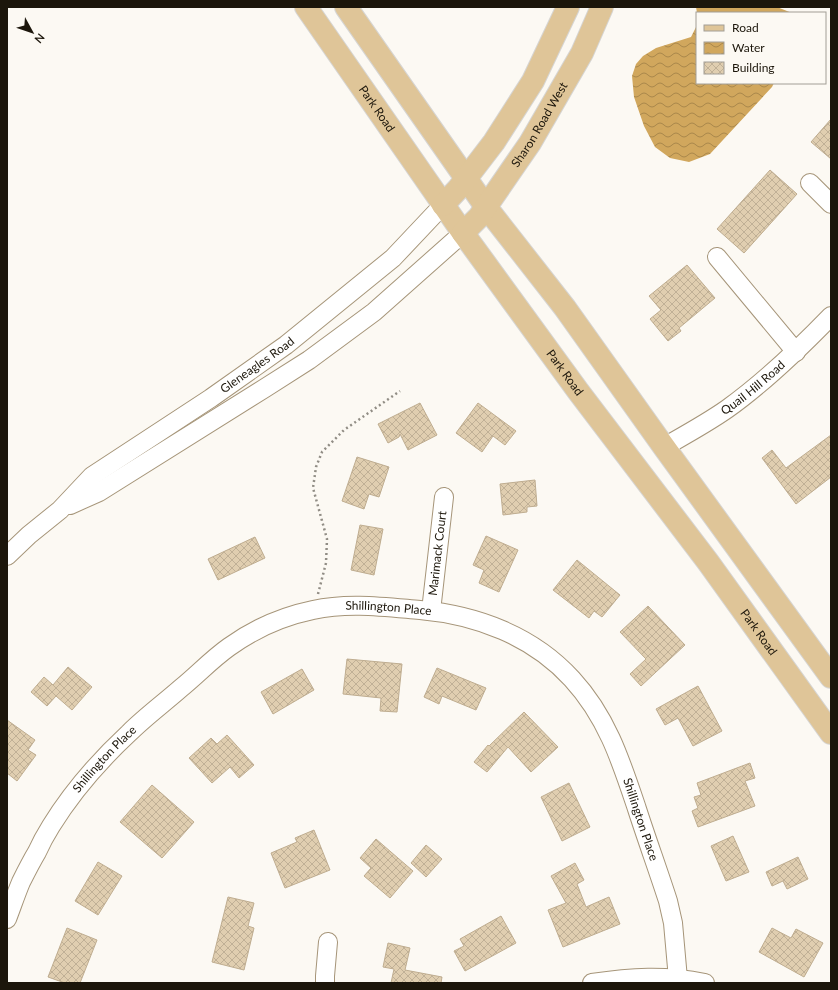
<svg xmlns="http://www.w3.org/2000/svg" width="838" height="990" viewBox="0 0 838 990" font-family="Lato,sans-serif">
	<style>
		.water { fill: url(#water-waves) }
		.building { fill: url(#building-cross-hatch); stroke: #bfad90 }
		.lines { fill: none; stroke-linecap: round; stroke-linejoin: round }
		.minor-casing { stroke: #a69579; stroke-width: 20 }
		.major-casing { stroke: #d6d5d3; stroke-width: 24 }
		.path { stroke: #918d85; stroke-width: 2.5; stroke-dasharray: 2 3; stroke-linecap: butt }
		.minor { stroke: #fff; stroke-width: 18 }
		.major { stroke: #dfc598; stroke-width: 22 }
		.labels { text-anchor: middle; stroke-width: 3; stroke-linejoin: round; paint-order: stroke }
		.street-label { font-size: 12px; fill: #1c160b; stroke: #fcf9f3 }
	</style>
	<defs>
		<pattern id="water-waves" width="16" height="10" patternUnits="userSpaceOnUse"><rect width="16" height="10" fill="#d1a75d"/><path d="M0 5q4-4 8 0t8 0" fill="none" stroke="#a9874b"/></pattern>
		<pattern id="building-cross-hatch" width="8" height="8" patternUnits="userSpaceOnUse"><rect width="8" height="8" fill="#e0ceb0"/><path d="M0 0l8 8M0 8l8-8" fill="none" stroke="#c0b096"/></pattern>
	</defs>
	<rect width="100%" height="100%" fill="#fcf9f3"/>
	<path class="water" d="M696,7H777L792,13H697Z
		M697,25V83H774L772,87L710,154L689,162L670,158L655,147L644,126L634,97L632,76L636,64L643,56L656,48L691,37Z"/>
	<path class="building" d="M831,119V159L811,142Z
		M770,170L797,194L744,253L717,229Z
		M687,265L715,298L679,328L681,331L668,341L650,319L661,310L649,296Z
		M420,403L437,435L408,450L400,434L399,437L388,443L378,424Z
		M478,403L516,431L505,445L493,436L482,452L456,433Z
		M831,435V477L796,504L762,458L772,450L786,468Z
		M357,457L389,467L379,497L369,494L364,509L342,501Z
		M535,480L537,506L527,507V512L503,515L500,484Z
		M360,525L383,529L374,575L351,570Z
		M486,536L518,550L499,592L479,583L484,570L473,565Z
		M255,537L265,558L218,580L208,559Z
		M577,560L620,595L602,617L594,611L589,618L553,590Z
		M648,606L685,645L641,686L630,674L646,659L620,632Z
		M347,659L402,664L397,712L380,711L381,698L343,694Z
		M68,667L92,687L72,710L56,696L47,706L31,692L44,677L53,685Z
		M437,668L486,688L476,710L442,696L439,704L424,697Z
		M302,669L314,690L273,714L261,692Z
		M698,686L722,731L693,746L678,718L665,725L656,709Z
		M524,712L558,747L531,772L508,747L487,772L474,762L488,745L489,746Z
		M7,720L35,740L28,750L36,755L17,781L7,773Z
		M227,735L254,765L239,778L230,767L212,783L189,758L211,738L217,744Z
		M750,763L755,778L745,781L755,806L698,827L692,811L698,808L694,797L701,795L697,783Z
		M569,783L590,827L562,841L541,797Z
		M152,785L194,822L162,858L120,822Z
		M314,830L330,870L285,888L271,853L297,842L295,838Z
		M733,836L749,872L726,881L711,846Z
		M376,839L413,871L390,898L364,876L371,868L360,858Z
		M426,845L442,859L426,877L411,863Z
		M798,857L808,879L787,889L783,881L772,886L766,872Z
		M98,862L122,876L98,915L75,901Z
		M575,863L584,880L577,884L586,907L609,897L620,924L563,947L548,910L566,903L551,876Z
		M228,897L254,903L248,926L254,928L244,970L212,962Z
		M501,916L516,943L465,971L454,951L464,946L460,939Z
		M67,928L97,940L80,983H65L48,977Z
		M772,928L791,938L796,929L823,943L804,977L759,952Z
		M388,943L410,948L405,970L442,977L441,983H391L394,969L383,967Z"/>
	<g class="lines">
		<defs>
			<g id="minor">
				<path d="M810,183L831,204"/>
				<path d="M717,257L796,352"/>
				<path id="s1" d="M664,447C685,435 707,423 727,409C765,382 798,350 831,316"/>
				<path d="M70,505L99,492L265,388L309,360L374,312L463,233"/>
				<path id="s2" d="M7,556L29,535L60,510L92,476L211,398L286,345L393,258L443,205"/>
				<path id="s3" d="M431,611L444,497"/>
				<path id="s4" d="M7,919C12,906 16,894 21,882C26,872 31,862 37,852C41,843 46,834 51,826C72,792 100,760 129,733C145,717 164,703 181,688C197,675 212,659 229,647C254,629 284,616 313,610C348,602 385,607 420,610C477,615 533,636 572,679C607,717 621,761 637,809C647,840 658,870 668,901L673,923L678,979"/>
				<path d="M325,983V976L328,942"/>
				<path d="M592,983C631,977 665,975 705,983"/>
			</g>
			<g id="major">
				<path id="s5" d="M306,7L463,233L578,391L708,562L831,733"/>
				<path d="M346,7L486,207L565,308L664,447L831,677"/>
				<path d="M443,205L458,189L494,142L533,81L568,7"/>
				<path id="s6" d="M463,233L479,217L530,143L582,53L602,7"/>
			</g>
		</defs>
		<use href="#minor" class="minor-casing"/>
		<use href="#major" class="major-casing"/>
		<path class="path" d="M318,594L326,563L327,539L313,488L316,467L322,452L344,430L400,391"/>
		<use href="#minor" class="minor"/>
		<use href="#major" class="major"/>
	</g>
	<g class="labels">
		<g class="street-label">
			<text dy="4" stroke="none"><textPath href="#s5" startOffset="124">Park Road</textPath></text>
			<text dy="4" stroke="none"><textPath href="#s6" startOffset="133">Sharon Road West</textPath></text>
			<text dy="4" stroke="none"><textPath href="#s2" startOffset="316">Gleneagles Road</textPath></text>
			<text dy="4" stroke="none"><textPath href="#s5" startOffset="448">Park Road</textPath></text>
			<text dy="4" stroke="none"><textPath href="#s1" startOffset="107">Quail Hill Road</textPath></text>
			<text dy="4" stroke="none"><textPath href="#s3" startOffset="58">Marimack Court</textPath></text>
			<text dy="4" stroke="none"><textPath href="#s4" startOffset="525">Shillington Place</textPath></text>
			<text dy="4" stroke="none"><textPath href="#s5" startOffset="772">Park Road</textPath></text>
			<text dy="4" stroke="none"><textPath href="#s4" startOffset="189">Shillington Place</textPath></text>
			<text dy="4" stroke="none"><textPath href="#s4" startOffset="885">Shillington Place</textPath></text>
		</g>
	</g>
	<rect width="838" height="990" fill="none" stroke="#1c160b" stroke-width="16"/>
	<rect x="696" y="12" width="130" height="72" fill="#fcf9f3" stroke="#a29e96"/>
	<rect x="704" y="25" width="20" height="6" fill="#dfc598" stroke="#a29e96"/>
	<text x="732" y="32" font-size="12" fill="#1c160b">Road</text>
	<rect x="704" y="42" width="20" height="12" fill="url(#water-waves)" stroke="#a29e96"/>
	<text x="732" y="52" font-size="12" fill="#1c160b">Water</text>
	<rect x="704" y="62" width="20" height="12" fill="url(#building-cross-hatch)" stroke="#a29e96"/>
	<text x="732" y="72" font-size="12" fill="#1c160b">Building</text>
	<g transform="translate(32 32) rotate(130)" stroke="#fcf9f3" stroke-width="3" paint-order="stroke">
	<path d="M0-3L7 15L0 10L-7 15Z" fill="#1c160b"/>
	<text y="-6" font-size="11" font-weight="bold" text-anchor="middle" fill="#1c160b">N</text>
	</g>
</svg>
